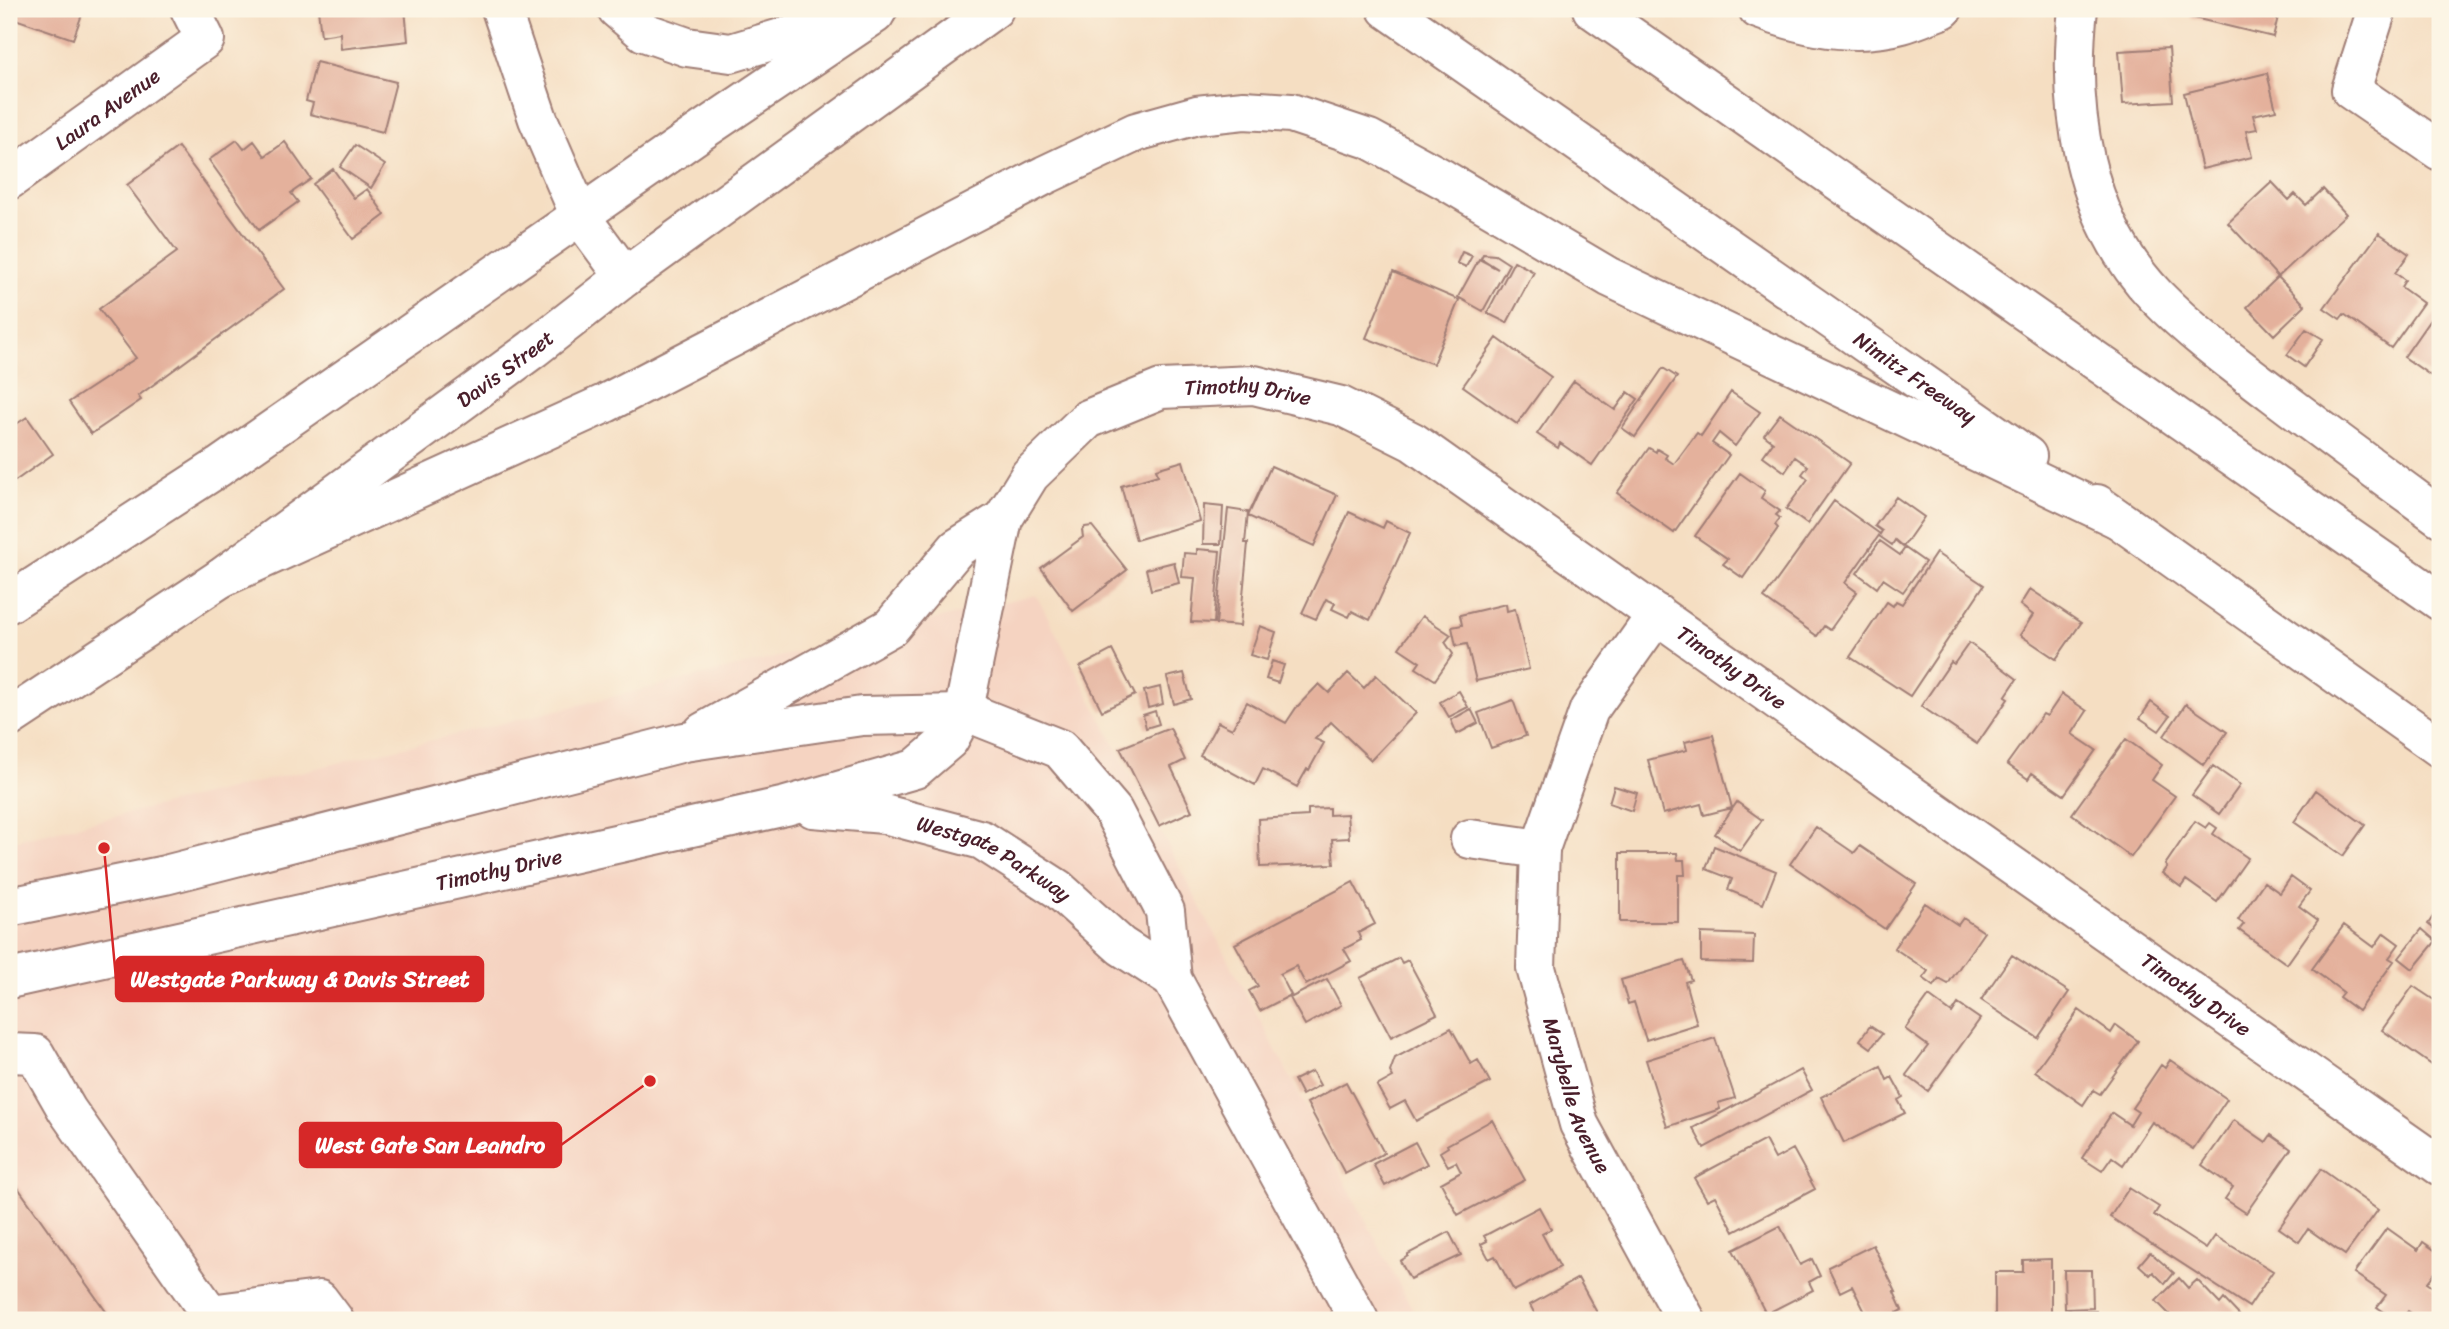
<svg xmlns="http://www.w3.org/2000/svg" width="2449" height="1329" viewBox="0 0 2449 1329" font-family="Sriracha,sans-serif">
	<style>
		.built { fill: #f5d3c1 }
		.building { fill: #e4b19c }
		.lines { fill: none; stroke-linecap: round; stroke-linejoin: round }
		.minor-casing { stroke: #a07e76; stroke-width: 42 }
		.major-casing { stroke: #a07e76; stroke-width: 42 }
		.highway-casing { stroke: #a07e76; stroke-width: 42 }
		.minor { stroke: #fff; stroke-width: 38 }
		.major { stroke: #fff; stroke-width: 38 }
		.highway { stroke: #fff; stroke-width: 38 }
		.labels { text-anchor: middle; stroke-width: 7; stroke-linejoin: round; paint-order: stroke }
		.street-label { font-size: 21px; fill: #4a1f2b; stroke: #fcf5e5 }
		.leader { fill: none; stroke: #d62828; stroke-width: 2.5 }
		.callout-dot { fill: #d62828; stroke: #fcf5e5; stroke-width: 2.5 }
		.callout { fill: #d62828; stroke: #d62828; stroke-width: 2.5 }
		.callout-label { font-size: 23px; text-anchor: middle; font-weight: bold; fill: #fff }
	</style>
	<rect width="100%" height="100%" fill="#fcf5e5"/>
	<filter id="ink" filterUnits="userSpaceOnUse"><feTurbulence type="fractalNoise" baseFrequency=".0143" numOctaves="2"/><feDisplacementMap in="SourceGraphic" scale="14" xChannelSelector="R" yChannelSelector="G"/><feConvolveMatrix kernelMatrix="1 2 1 2 8 2 1 2 1" color-interpolation-filters="sRGB"/></filter>
	<filter id="wash" filterUnits="userSpaceOnUse"><feTurbulence type="fractalNoise" baseFrequency=".00686" numOctaves="4" result="noise"/><feDisplacementMap in="SourceGraphic" scale="28" xChannelSelector="R" yChannelSelector="G"/><feGaussianBlur stdDeviation="1.57" result="paint"/><feColorMatrix in="noise" values="0 0 0 0 0 0 0 0 0 0 0 0 0 0 0 0 0 1.4 0 .05"/><feComposite in="paint" operator="in"/></filter>
	<g filter="url(#wash)">
		<rect width="100%" height="100%" fill="#f5dec2"/>
		<path class="built" d="M1036,595L1418,1320H9V842Z"/>
		<g id="blocks">
			<path class="building" d="M19,9H84L73,39L15,19Z
				M318,9H405L408,41L341,49L340,33L321,36Z
				M2191,9H2280L2273,37L2190,17Z
				M2169,48L2173,101L2123,104L2119,51Z
				M316,62L396,82L383,132L310,114L313,103L306,101Z
				M2267,73L2276,110L2253,115L2257,129L2246,131L2252,157L2202,169L2184,93Z
				M237,140L244,149L254,141L265,156L285,142L311,179L291,193L298,202L259,230L209,160Z
				M355,145L385,165L371,188L340,167Z
				M178,147L284,289L138,396L141,400L91,434L69,402L136,358L99,309L177,252L127,185Z
				M333,169L354,198L367,189L385,215L353,239L313,184Z
				M2272,182L2289,200L2295,194L2306,205L2323,189L2346,214L2278,277L2228,223Z
				M2379,233L2409,254L2395,273L2405,280L2401,287L2423,303L2391,348L2344,314L2340,319L2324,308Z
				M1462,252L1472,256L1466,267L1457,263Z
				M1483,254L1495,255L1509,264L1483,311L1458,297L1479,259L1498,269L1481,258Z
				M1514,261L1534,272L1507,323L1487,313Z
				M1393,272L1459,300L1433,364L1366,338Z
				M2278,277L2305,305L2274,335L2247,307Z
				M2434,314L2440,318V382L2404,357Z
				M2306,329L2323,339L2304,367L2287,355Z
				M1497,338L1551,377L1517,424L1463,386Z
				M1663,368L1677,377L1635,437L1622,428Z
				M1574,381L1615,410L1628,392L1638,399L1592,465L1560,443L1558,448L1537,434Z
				M1731,392L1760,412L1735,446L1719,433L1712,443L1729,455L1674,533L1617,493L1649,448L1656,452L1657,449L1667,455L1665,458L1674,464L1697,433L1701,436Z
				M1780,414L1850,463L1807,524L1786,509L1808,479L1802,474L1808,466L1795,457L1785,472L1763,456L1773,442L1764,435Z
				M27,417L53,454L15,481L9,471V429Z
				M1183,461L1200,521L1136,540L1121,486L1158,475L1156,469Z
				M1271,466L1337,495L1314,546L1248,516Z
				M1740,473L1765,491L1761,498L1780,511L1776,515L1780,518L1775,525L1778,528L1743,578L1723,564L1728,559L1695,536Z
				M1896,497L1924,517L1903,547L1895,540L1892,545L1879,536L1882,531L1875,526Z
				M1834,501L1880,534L1845,583L1857,592L1830,630L1824,626L1817,636L1764,598Z
				M1204,505L1223,507L1221,544H1203Z
				M1228,509L1248,512L1245,543H1248L1240,626L1216,624Z
				M1349,512L1383,528L1386,521L1410,533L1370,620L1352,611L1349,617L1332,609L1335,603L1326,599L1316,619L1302,613Z
				M1092,526L1127,570L1073,611L1041,568L1083,537L1082,530L1085,527Z
				M1880,541L1900,555L1905,548L1925,562L1903,592L1883,579L1877,588L1857,573Z
				M1197,549L1220,551L1214,623L1191,622L1195,578L1182,577L1184,553L1197,554Z
				M1936,553L1984,585L1910,696L1850,657L1887,602L1893,606L1896,601L1902,604Z
				M1174,562L1179,583L1151,590L1146,569Z
				M2030,589L2081,623L2056,659L2020,635L2033,615L2020,605Z
				M1506,604L1507,611L1515,609L1529,669L1476,681L1467,644L1456,646L1452,627L1462,625L1460,615Z
				M1422,616L1451,635L1445,642L1453,654L1435,680L1416,668L1420,662L1399,648Z
				M1260,626L1276,632L1267,660L1250,655Z
				M1969,643L2017,679L2005,697L2008,699L1977,744L1921,706L1951,662L1954,664Z
				M1112,650L1135,695L1102,711L1080,667Z
				M1272,661L1284,665L1278,683L1266,679Z
				M1184,673L1191,699L1174,704L1167,677Z
				M1348,673L1364,688L1376,675L1416,713L1371,760L1331,722L1315,739L1324,743L1309,770L1307,769L1297,787L1263,769L1255,785L1200,755L1218,722L1232,729L1247,702L1286,723L1296,708L1319,684L1329,693Z
				M1160,687L1163,704L1148,708L1144,691Z
				M1459,691L1468,707L1449,717L1440,702Z
				M2062,694L2087,711L2072,734L2096,750L2064,795L2032,773L2028,779L2007,764L2043,714L2047,716Z
				M1513,700L1526,736L1491,748L1478,713Z
				M2151,702L2170,716L2159,731L2140,718Z
				M2186,704L2227,732L2204,765L2164,736Z
				M1471,709L1478,723L1457,734L1451,720Z
				M1155,711L1159,724L1146,728L1143,715Z
				M1170,728L1185,760L1171,767L1192,811L1159,826L1120,748Z
				M1713,735L1732,808L1704,815L1701,804L1663,814L1648,760L1687,750L1685,742Z
				M2126,739L2162,765L2152,780L2175,796L2131,857L2072,814Z
				M2213,766L2240,785L2219,814L2192,795Z
				M1614,786L1637,793L1632,811L1609,803Z
				M2316,790L2365,825L2343,856L2294,822Z
				M1737,802L1762,820L1740,851L1715,834Z
				M1329,808V815L1347,814L1349,838L1332,839L1334,864L1260,867L1258,819L1308,816V809Z
				M2195,821L2206,828L2210,823L2217,828L2213,834L2248,858L2217,902L2186,880L2181,887L2162,873L2167,867L2165,865Z
				M1816,827L1854,853L1860,846L1916,884L1885,929L1790,864Z
				M1714,846L1776,871L1763,904L1728,890L1732,879L1706,869Z
				M1620,853H1677L1678,860H1684L1685,875H1678V922H1620Z
				M2291,877L2310,891L2299,906L2318,920L2287,964L2239,930L2244,924L2238,920L2264,882L2280,893Z
				M1353,882L1375,924L1358,933L1361,940L1344,949L1351,961L1306,985L1296,966L1280,974L1291,995L1260,1011L1249,991L1258,986L1235,944Z
				M1925,903L1958,925L1963,918L1984,932L1948,984L1939,979L1934,986L1923,978L1928,971L1894,948Z
				M2440,906V930L2438,932L2428,924Z
				M2344,925L2374,947L2384,933L2399,944L2389,958L2394,961L2358,1011L2339,997L2343,992L2312,969Z
				M2422,929L2436,941L2413,969L2399,958Z
				M1701,933L1754,935L1753,963L1701,962Z
				M2012,955L2069,992L2038,1038L1981,1000Z
				M1399,958L1402,963L1408,960L1437,1014L1391,1037L1360,978Z
				M1684,961L1691,980L1685,982L1697,1024L1646,1040L1634,1002L1628,1004L1621,980Z
				M1327,979L1341,1005L1305,1025L1290,998Z
				M2413,986L2437,1002L2440,998L2439,1070L2382,1030Z
				M1929,996L1952,1013L1958,1004L1980,1019L1928,1091L1906,1075L1928,1046L1905,1029Z
				M2079,1010L2111,1033L2116,1025L2138,1041L2100,1094L2093,1090L2083,1105L2035,1071Z
				M1870,1026L1882,1034L1871,1048L1860,1040Z
				M1451,1028L1471,1064L1478,1060L1490,1082L1416,1121L1405,1101L1390,1109L1377,1086L1393,1077L1390,1072L1395,1058Z
				M1715,1038L1735,1098L1718,1103L1720,1109L1667,1127L1646,1060Z
				M2170,1060L2227,1099L2193,1149L2152,1122L2123,1165L2112,1157L2102,1171L2082,1158L2112,1113L2130,1125L2138,1112L2132,1108L2161,1065L2165,1068Z
				M1881,1066L1887,1080L1892,1077L1903,1097L1898,1100L1905,1113L1844,1143L1821,1097Z
				M1801,1070L1812,1090L1704,1148L1693,1128Z
				M1312,1071L1320,1085L1302,1095L1294,1080Z
				M1346,1082L1384,1153L1345,1174L1307,1103Z
				M1492,1120L1525,1180L1458,1215L1441,1183L1461,1172L1456,1162L1448,1166L1440,1152L1448,1147L1447,1145Z
				M2234,1120L2266,1142L2271,1135L2291,1149L2246,1213L2225,1199L2233,1187L2202,1165Z
				M1765,1140L1775,1159L1793,1149L1815,1189L1734,1232L1715,1196L1707,1200L1694,1178Z
				M1415,1142L1427,1164L1385,1186L1373,1164Z
				M2321,1169L2378,1210L2345,1255L2308,1229L2299,1242L2279,1228Z
				M9,1175L112,1320H9Z
				M2129,1188L2159,1207L2154,1215L2206,1249L2215,1236L2273,1271L2249,1307L2110,1217Z
				M1539,1207L1551,1229L1542,1234L1560,1267L1514,1291L1495,1256L1489,1259L1481,1244L1487,1241L1484,1236Z
				M1780,1226L1800,1265L1812,1259L1820,1276L1809,1282L1813,1290L1766,1314L1733,1250Z
				M2387,1228L2418,1250L2423,1242L2440,1254V1266L2427,1283L2440,1292V1301L2427,1320H2421L2408,1311L2401,1320H2396L2377,1307L2386,1295L2354,1273Z
				M1449,1232L1461,1255L1410,1279L1400,1261L1408,1256V1254Z
				M1873,1245L1896,1292H1894L1902,1310L1883,1320H1869L1852,1286L1840,1292L1828,1267Z
				M2150,1252L2174,1273L2165,1284L2153,1272L2150,1275L2139,1265Z
				M2051,1259V1320H1995V1272H2023V1260Z
				M2064,1270H2092L2093,1308L2065,1309Z
				M1578,1278L1601,1320H1538L1530,1305Z
				M2179,1278L2188,1288L2197,1280L2220,1304L2224,1299L2239,1315L2234,1320H2175L2156,1301Z
				M2096,1311L2097,1320H2069V1312Z"/>
		</g>
	</g>
	<g filter="url(#ink)">
		<use href="#blocks" fill-opacity="0" stroke="#a07e76" stroke-width="2"/>
		<g class="lines">
			<defs>
				<g id="minor">
					<path d="M2377,9L2351,90L2440,151"/>
					<path id="s1" d="M9,180L205,39L190,9"/>
					<path id="s2" d="M1657,614L1589,710L1540,849L1536,968L1579,1124L1686,1320"/>
					<path d="M703,732L891,627L957,548L1003,519"/>
					<path id="s3" d="M813,808L884,814L982,840L1058,889L1121,946L1172,979"/>
					<path d="M1470,839L1540,849"/>
					<path d="M9,907L165,875L684,742L862,716L963,714L977,716L1060,749L1113,811L1165,911L1172,979L1359,1320"/>
					<path id="s4" d="M9,979L786,806L915,769L949,740L963,714L1003,519L1030,475L1088,419L1161,389L1254,385L1341,406L1413,442L1910,794L2440,1166"/>
					<path d="M9,1053L35,1054L67,1110L210,1314L319,1300L334,1320"/>
				</g>
				<g id="major">
					<path d="M9,603L219,467L700,132L875,14"/>
					<path id="s5" d="M9,718L221,578L533,349L625,277L994,9"/>
				</g>
				<g id="highway">
					<path d="M501,9L538,119L580,216L625,277"/>
					<path d="M617,9L644,32L687,47L731,53L878,9"/>
					<path id="s6" d="M1387,9L2027,456"/>
					<path d="M1592,9L2440,601"/>
					<path d="M1758,9C1802,26 1855,37 1902,24C1916,20 1929,14 1943,9"/>
					<path d="M2078,9C2067,109 2083,220 2156,296C2192,333 2233,363 2274,394C2329,436 2384,476 2440,517"/>
					<path d="M2097,504L2440,748"/>
					<path d="M221,578L606,403L1045,175L1136,132L1197,115L1244,110L1291,113L1369,139L1443,179L1609,277L2116,518"/>
				</g>
			</defs>
			<use href="#minor" class="minor-casing"/>
			<use href="#major" class="major-casing"/>
			<use href="#highway" class="highway-casing"/>
			<use href="#minor" class="minor"/>
			<use href="#major" class="major"/>
			<use href="#highway" class="highway"/>
		</g>
	</g>
	<g class="labels">
		<g class="street-label">
			<text dy="7" stroke="none"><textPath href="#s1" startOffset="121">Laura Avenue</textPath></text>
			<text dy="7" stroke="none"><textPath href="#s5" startOffset="607">Davis Street</textPath></text>
			<text dy="7" stroke="none"><textPath href="#s6" startOffset="644">Nimitz Freeway</textPath></text>
			<text dy="7" stroke="none"><textPath href="#s4" startOffset="1502">Timothy Drive</textPath></text>
			<text dy="7" stroke="none"><textPath href="#s4" startOffset="2068">Timothy Drive</textPath></text>
			<text dy="7" stroke="none"><textPath href="#s3" startOffset="191">Westgate Parkway</textPath></text>
			<text dy="7" stroke="none"><textPath href="#s4" startOffset="502">Timothy Drive</textPath></text>
			<text dy="7" stroke="none"><textPath href="#s4" startOffset="2636">Timothy Drive</textPath></text>
			<text dy="7" stroke="none"><textPath href="#s2" startOffset="518">Marybelle Avenue</textPath></text>
		</g>
	</g>
	<path class="leader" d="M104 848L116 979M650 1081L561 1145"/>
	<g class="callout-dot">
		<circle cx="104" cy="848" r="7"/>
		<circle cx="650" cy="1081" r="7"/>
	</g>
	<g class="callout">
		<rect x="116" y="957" width="367" height="44" rx="7"/>
		<rect x="300" y="1123" width="261" height="44" rx="7"/>
	</g>
	<g class="callout-label">
		<text x="300" y="987">Westgate Parkway &amp; Davis Street</text>
		<text x="430" y="1153">West Gate San Leandro</text>
	</g>
	<rect width="2449" height="1329" fill="none" stroke="#fcf5e5" stroke-width="35"/>
</svg>
